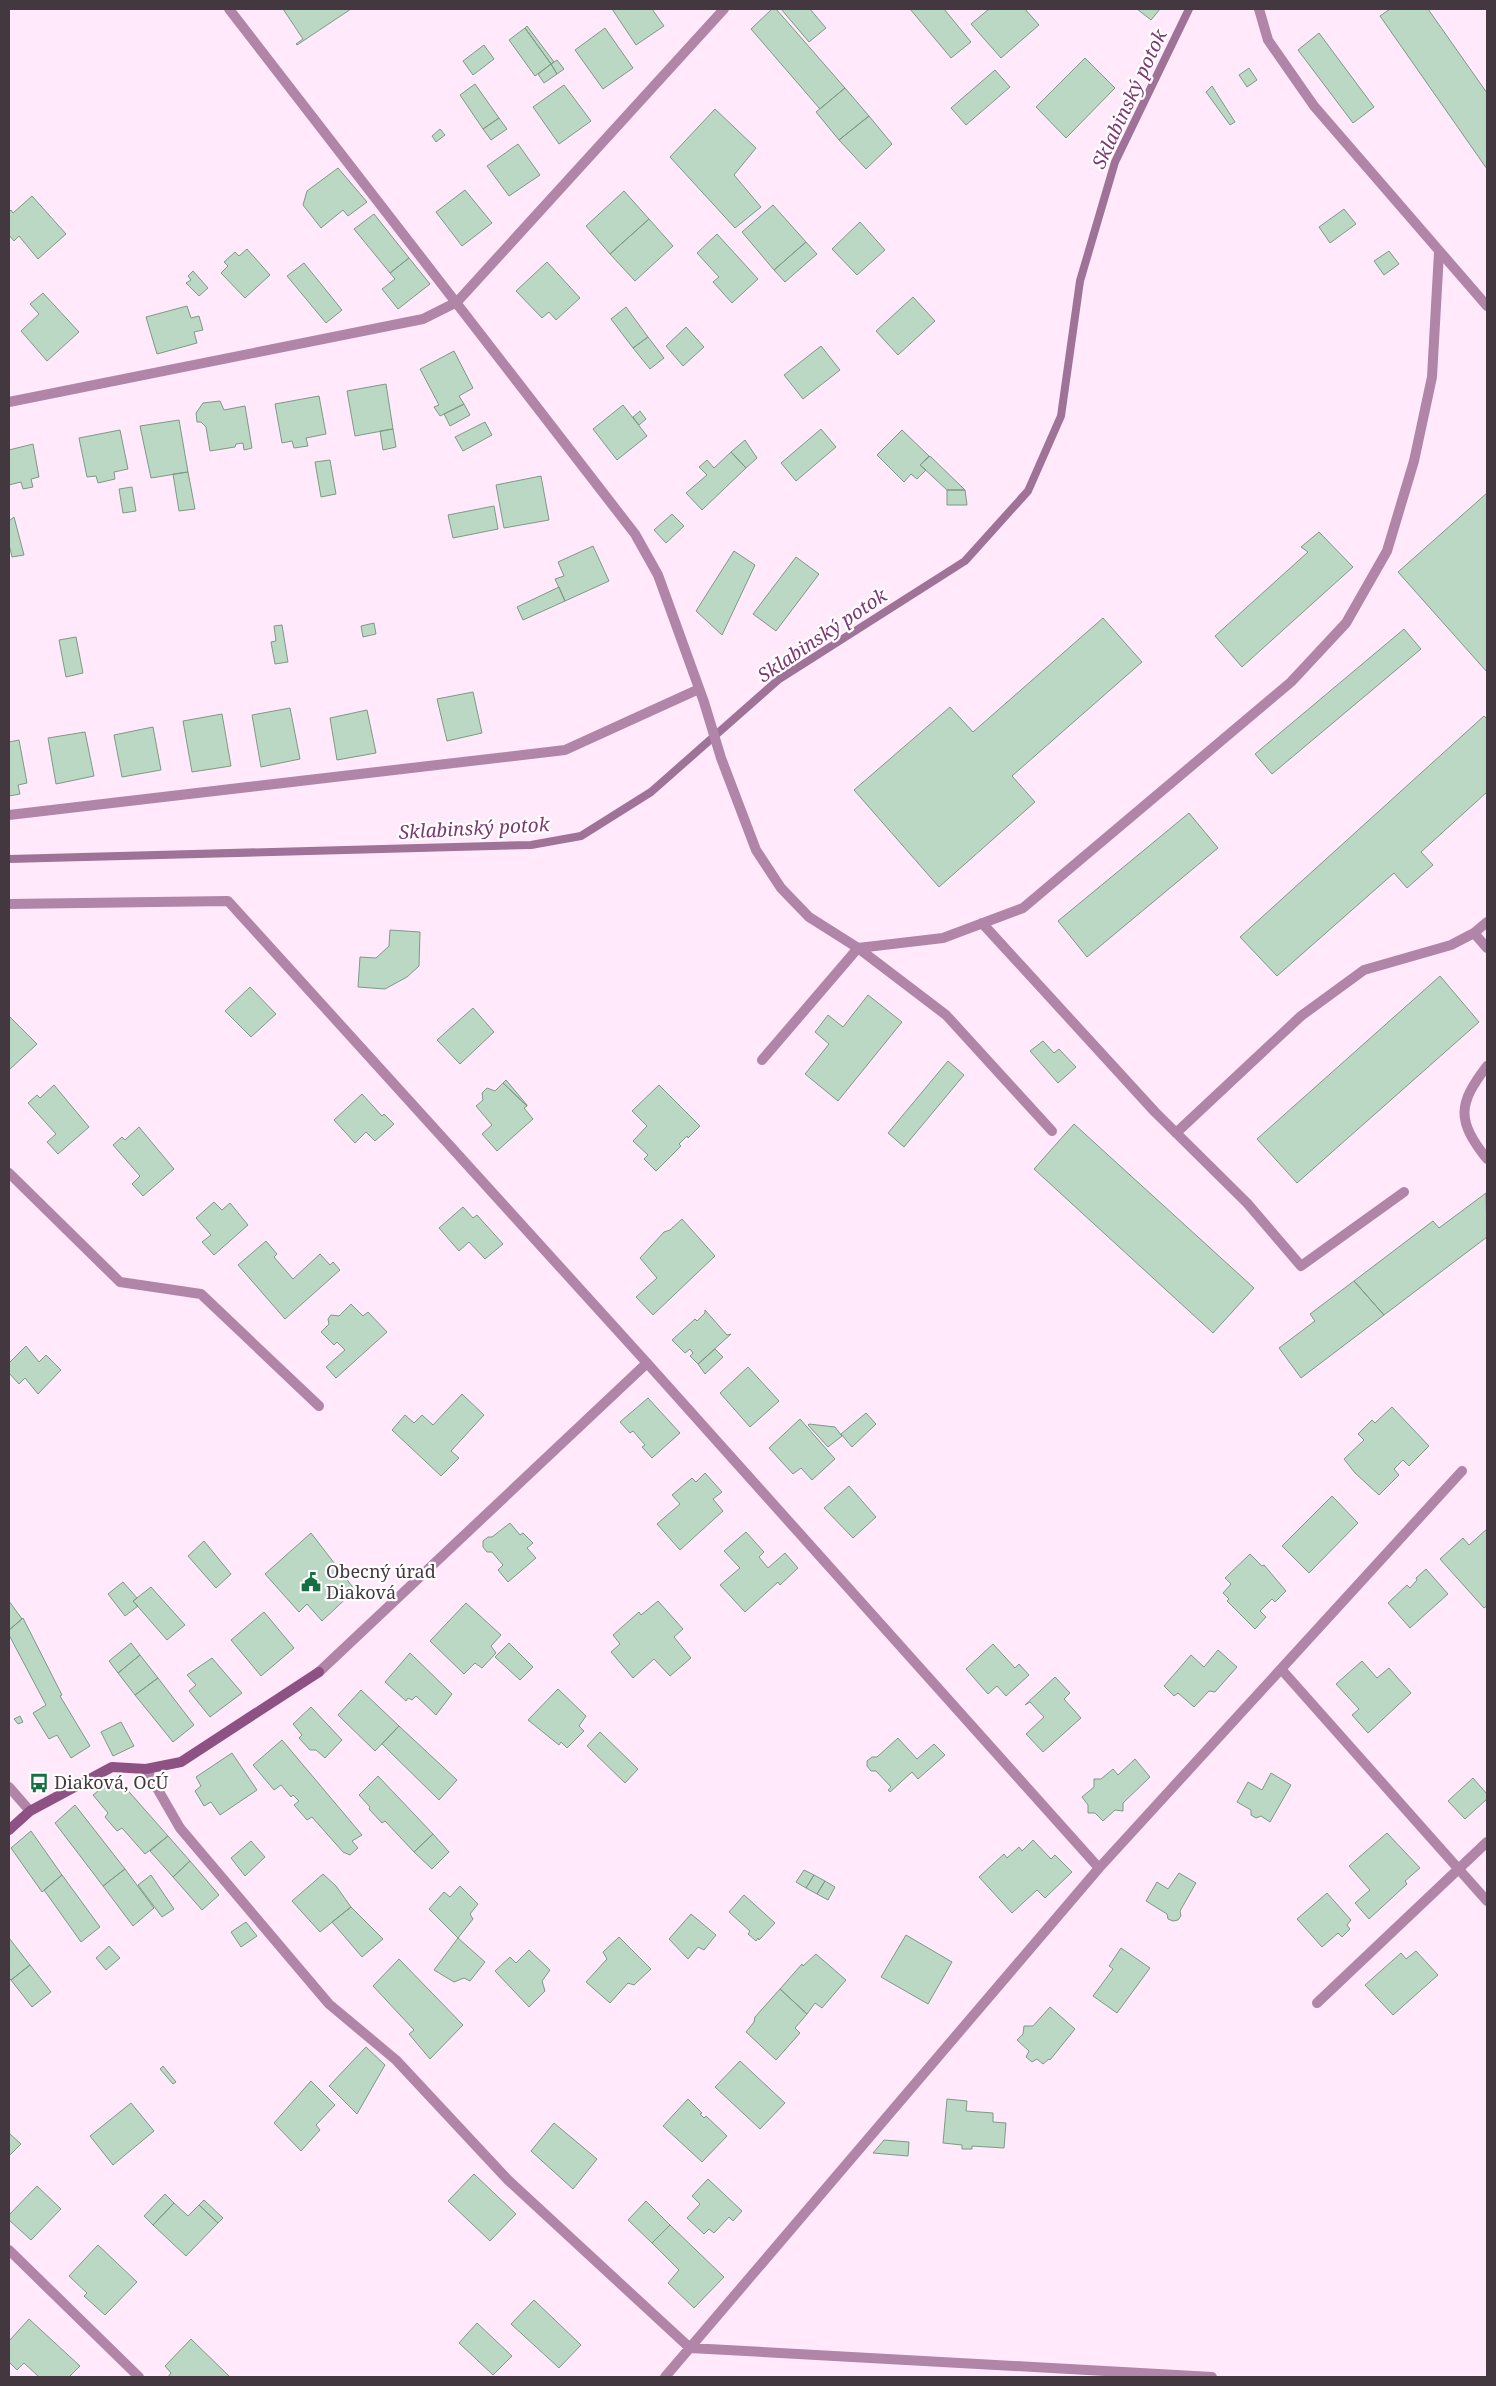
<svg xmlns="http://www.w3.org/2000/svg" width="1496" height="2386" viewBox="0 0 1496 2386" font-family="'Noto Serif',serif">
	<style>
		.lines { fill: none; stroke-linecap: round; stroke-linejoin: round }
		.stream { stroke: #9f7297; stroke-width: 8 }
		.building { fill: #bad8c4; stroke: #7e9987 }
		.lane { stroke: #b085a8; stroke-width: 10 }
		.street { stroke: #b085a8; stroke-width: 10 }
		.secondary { stroke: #8d5184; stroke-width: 10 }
		.labels { text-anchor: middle; stroke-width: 4.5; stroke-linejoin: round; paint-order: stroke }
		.poi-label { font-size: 18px; fill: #433840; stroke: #fff; text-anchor: start }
		.water-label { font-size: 19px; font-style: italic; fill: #7d3774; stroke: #fff }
	</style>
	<rect width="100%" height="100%" fill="#ffe9fa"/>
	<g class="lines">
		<path class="stream" d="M9,859L531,845L581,836L651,792L778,680L965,561L1028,491L1061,416L1080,281L1115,162L1189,9"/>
	</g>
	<path class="building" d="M283,9H351L297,45L296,44L303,39Z
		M612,9H652L664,26L636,45Z
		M772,9H776L845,88L820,109L751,29Z
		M781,9H810L826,28L809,42Z
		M910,9H944L971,42L951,58Z
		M989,9H1025L1039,25L1001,58L971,24Z
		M1137,9H1160L1151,20Z
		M1390,9H1428L1487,93V169L1380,16Z
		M527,26L554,62L551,64L525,28Z
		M525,28L551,64L535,76L509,40Z
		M605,28L633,68L603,89L575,50Z
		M1319,33L1374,107L1353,123L1298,50Z
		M484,45L494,59L473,75L463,61Z
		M1085,58L1115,88L1066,138L1036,107Z
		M557,60L564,69L557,74L551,64Z
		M551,64L557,74L544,83L538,74Z
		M1249,68L1257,80L1247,87L1239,75Z
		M995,70L1010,87L966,125L951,108Z
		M475,84L499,118L483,129L460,95Z
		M564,85L591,121L559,144L533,107Z
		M1212,86L1235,122L1230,125L1206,92Z
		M845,88L869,116L839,140L816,112Z
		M715,109L756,148L734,175L761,207L735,228L670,157Z
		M869,116L892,144L866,169L839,140Z
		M499,118L507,129L491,140L483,129Z
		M440,129L445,135L436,142L432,136Z
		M518,144L540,175L509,196L487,166Z
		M338,168L367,202L348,216L343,210L321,228L303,205L307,191Z
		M465,190L492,223L462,246L436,212Z
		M624,191L649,219L610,254L586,226Z
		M32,196L66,234L38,259L19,236L14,241L9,235V212L11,210L13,213Z
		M773,205L806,242L774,270L742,232Z
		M1344,209L1356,224L1330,243L1319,227Z
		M374,214L409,258L390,273L354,229Z
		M649,219L673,246L635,281L610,254Z
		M860,222L885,250L857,275L832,249Z
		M717,234L758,279L732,303L713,282L719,277L697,253Z
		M806,242L817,254L785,282L774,270Z
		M247,249L270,275L245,298L221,273L228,266L224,262L235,252L239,256Z
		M1389,251L1399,264L1384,275L1374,261Z
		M409,258L430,284L398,309L382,289L395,279L390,273Z
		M547,262L580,298L556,320L549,312L542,318L516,291Z
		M304,263L342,310L326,323L287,276Z
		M193,271L208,288L199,296L186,283L191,280L188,276Z
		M43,293L79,332L47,361L21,331L39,314L30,304Z
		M913,297L935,321L898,355L876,331Z
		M187,306L191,318L199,316L203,330L194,332L197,343L157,354L146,317Z
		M626,307L648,337L633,348L611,319Z
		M686,327L704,347L683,366L666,346Z
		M648,337L664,358L650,369L633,348Z
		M821,346L840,370L803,399L784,375Z
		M454,351L473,388L459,396L464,404L440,416L434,407L439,405L420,369Z
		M386,384L393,429L355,436L347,391Z
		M319,396L326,434L306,438L308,446L294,448L292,441L282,443L275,404Z
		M220,401L224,410L245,406L252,448L244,450L243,443L236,444L235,447L210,451L206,427L201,422H197L196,413L203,403Z
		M464,404L470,415L450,426L444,414Z
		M623,405L647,436L617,460L593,429Z
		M640,411L646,419L639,425L633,417Z
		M179,420L188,472L151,478L140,426Z
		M485,422L492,435L463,451L455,437Z
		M393,429L396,447L383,450L380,431Z
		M821,429L836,447L796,481L781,463Z
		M120,430L128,469L114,472L115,479L98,483L96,476L87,477L79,438Z
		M902,430L929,456L920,465L926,470L917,479L911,474L904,482L877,455Z
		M745,440L757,458L746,468L731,452Z
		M33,444L39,477L31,479L33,487L23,489L21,482L9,485V450Z
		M731,452L746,468L702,510L686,493L707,475L699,467L707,460L714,468Z
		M930,456L965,490H947L920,465Z
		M330,460L336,494L321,497L315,462Z
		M188,472L195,509L179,511L173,474Z
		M541,476L549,520L504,528L496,485Z
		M132,487L136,511L123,513L119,489Z
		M947,490H965L967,505H947Z
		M1487,493V672L1398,572Z
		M494,506L498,529L453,538L448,515Z
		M672,514L684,526L666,543L654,530Z
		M14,517L24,555L12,557L9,544V521Z
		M1319,532L1353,567L1242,667L1215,636L1308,552L1301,547Z
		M593,546L609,581L565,601L555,579L564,576L558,562Z
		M734,551L755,565L722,635L696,611Z
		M796,557L819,574L776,631L753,614Z
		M559,587L565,601L523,620L517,607Z
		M1103,618L1142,662L1012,776L1035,802L939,887L854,790L950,707L973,732Z
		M374,623L376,634L363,637L361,626Z
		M282,625L288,662L275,664L271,642L276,641L274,626Z
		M1404,629L1421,649L1272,774L1255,754Z
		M76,637L83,673L66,677L59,640Z
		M473,692L482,733L447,741L437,699Z
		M290,708L300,759L261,767L252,715Z
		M367,710L376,753L337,760L330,718Z
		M222,714L231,766L192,772L183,721Z
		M1484,716L1487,719V792L1421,852L1433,865L1407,888L1394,873L1277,976L1240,937Z
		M153,727L161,770L122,777L114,735Z
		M85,732L94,776L56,784L48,738Z
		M19,740L27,783L18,785L20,794L9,796V742Z
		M1189,813L1218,848L1087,957L1058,921Z
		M390,930L420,932L419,966L407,977L385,989L358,987L360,957L376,958L389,946Z
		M1440,976L1479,1022L1297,1183L1257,1139Z
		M250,987L276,1014L251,1037L225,1011Z
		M868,995L902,1022L838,1101L805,1074L829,1044L815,1032L828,1015L843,1027Z
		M473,1008L494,1032L460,1064L437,1040Z
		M9,1016L37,1044L9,1070Z
		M1043,1041L1054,1053L1059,1049L1076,1067L1058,1083L1030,1051Z
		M948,1061L964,1075L904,1147L888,1133Z
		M506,1080L527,1105V1106L503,1083Z
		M503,1083L527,1106L524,1108L533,1119L497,1151L482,1134L492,1125L476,1106L483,1100L482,1093L487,1088L495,1091Z
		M54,1085L89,1127L58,1154L47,1142L56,1134L28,1103L37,1095L40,1098Z
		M659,1085L700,1126L688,1138L687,1136L679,1144L681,1146L656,1171L644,1159L648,1155L633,1141L647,1126L632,1111Z
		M362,1094L382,1116L384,1114L394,1124L375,1141L366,1132L355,1143L334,1120Z
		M1074,1124L1254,1288L1213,1333L1034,1169Z
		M139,1127L174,1169L143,1196L132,1184L140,1176L113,1145L122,1137L125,1140Z
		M1486,1193L1487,1237L1384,1315L1354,1281L1433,1221L1439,1228Z
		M214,1202L222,1210L230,1203L248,1225L214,1255L202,1242L211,1235L196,1218Z
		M463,1207L473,1218L477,1215L503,1244L485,1259L469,1242L459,1251L439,1228Z
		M682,1219L715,1256L653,1315L636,1297L657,1278L640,1258L664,1232L670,1230Z
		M266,1241L277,1254L274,1257L293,1279L320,1254L330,1265L333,1262L340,1270L285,1319L238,1265Z
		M1354,1281L1384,1315L1301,1378L1279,1348L1315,1321L1310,1314Z
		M351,1304L363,1316L368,1312L387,1332L336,1378L326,1367L345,1350L337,1342L334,1345L321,1332L329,1324L328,1319L331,1315L339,1316Z
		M705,1310L727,1335L731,1334L698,1364L690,1356L693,1353L690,1349L685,1353L672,1340L695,1319L697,1321L705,1313Z
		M26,1346L39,1362L46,1355L61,1370L38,1394L25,1378L19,1384L9,1373V1363Z
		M715,1349L723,1357L705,1374L698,1364Z
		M748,1367L779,1401L750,1427L720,1393Z
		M462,1394L484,1415L451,1451L459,1458L441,1476L392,1430L405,1415L414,1423L422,1415L433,1425Z
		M648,1398L680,1433L652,1458L642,1447L645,1445L633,1431L630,1433L620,1422Z
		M1392,1407L1429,1446L1409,1466L1403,1460L1394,1469L1399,1475L1379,1495L1355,1473L1344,1459L1364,1440L1358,1434L1372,1420L1375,1423Z
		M866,1413L876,1424L852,1447L841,1434Z
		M800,1419L835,1459L812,1480L801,1468L793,1474L769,1448Z
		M809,1424L835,1427L842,1436L828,1447L808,1425Z
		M705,1473L722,1492L713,1499L723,1511L680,1550L657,1524L680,1504L672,1495L692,1478L696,1482Z
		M849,1486L876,1517L853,1538L824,1508Z
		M1332,1496L1358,1523L1309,1573L1282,1546Z
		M510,1523L520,1535L523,1533L533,1543L527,1548L536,1558L508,1582L498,1570L503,1565L492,1552H487L483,1547V1541L488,1537H492Z
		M1487,1529V1606L1484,1608L1440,1559L1463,1538L1469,1545Z
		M746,1532L764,1552L759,1557L768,1568L785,1553L798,1568L780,1585L778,1582L745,1612L720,1585L740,1568L724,1551Z
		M311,1533L355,1590L322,1621L307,1604L299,1612L265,1574Z
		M204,1541L231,1574L216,1588L188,1556Z
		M1250,1554L1262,1566L1264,1565L1286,1591L1275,1602L1272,1599L1260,1611L1266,1617L1255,1629L1227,1601L1229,1599L1223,1593L1231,1584L1225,1578Z
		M1426,1569L1448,1594L1410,1628L1388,1603L1407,1585L1410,1588L1417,1580L1416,1578Z
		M123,1582L137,1598L133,1601L138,1606L125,1616L108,1594Z
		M151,1587L185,1625L167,1640L133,1601Z
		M9,1601L22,1619L9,1630Z
		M658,1601L683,1629L674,1637L691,1658L670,1676L654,1659L633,1678L611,1652L620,1644L613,1635L639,1612L641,1615Z
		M466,1603L501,1635L491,1646L496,1653L482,1668L475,1663L464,1674L430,1641Z
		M264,1612L294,1648L261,1676L231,1640Z
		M23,1618L62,1695L60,1696L90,1746L71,1758L57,1735L49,1739L33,1713L46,1705L9,1635V1630Z
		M131,1643L140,1655L118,1673L109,1661Z
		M509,1643L533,1667L520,1680L495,1657Z
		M993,1644L1015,1668L1019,1664L1029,1675L1006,1696L997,1686L988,1694L966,1669Z
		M1218,1650L1237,1667L1215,1692L1209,1691L1194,1707L1178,1693L1174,1696L1164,1686L1191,1655L1204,1667Z
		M410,1653L452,1694L436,1715L416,1696L412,1700L408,1698L406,1701L385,1682Z
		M140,1655L158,1678L135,1695L118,1673Z
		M212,1658L242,1693L210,1717L189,1691L196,1685L187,1675Z
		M1362,1661L1377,1678L1389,1668L1411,1693L1368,1733L1352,1715L1359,1709L1336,1684Z
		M1055,1677L1070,1693L1064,1699L1081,1718L1043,1752L1026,1734L1044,1717L1030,1702L1025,1705Z
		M158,1678L194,1725L173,1742L135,1695Z
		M558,1689L586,1716L579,1726L584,1731L567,1748L561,1742L559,1745L528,1720Z
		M361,1690L399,1726L375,1751L338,1715Z
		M311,1707L342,1740L325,1758L316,1750H310L299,1738L302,1735L293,1724Z
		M20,1716L23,1722L18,1724L14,1719Z
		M121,1722L134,1746L113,1756L101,1732Z
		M399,1726L457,1780L439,1800L382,1744Z
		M600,1732L638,1769L625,1783L587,1746Z
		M898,1738L917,1759L934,1744L945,1755L918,1779L912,1772L890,1792L888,1790L891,1787L876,1771H871L867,1766V1761L872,1757H877Z
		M282,1740L362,1835L352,1841L358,1848L350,1855L343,1852L312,1817L307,1820L294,1805L299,1801L293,1795L291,1797L281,1785L274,1790L253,1765Z
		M232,1753L257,1790L220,1815L211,1802L204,1806L195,1791L201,1786L196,1777Z
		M1135,1759L1150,1777L1123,1803V1811L1115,1810L1103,1821L1095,1813H1088V1805L1082,1797L1094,1787V1779H1101L1113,1769L1118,1775Z
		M1271,1773L1291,1785L1270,1822L1261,1816L1256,1818L1251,1815V1810L1237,1802L1248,1782L1262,1790Z
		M378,1776L433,1834L414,1852L385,1821L382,1823L369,1809L370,1807L359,1795Z
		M116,1777L168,1836L145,1854L122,1828L117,1831L105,1817L108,1813L93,1795Z
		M1473,1778L1487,1794V1799L1465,1819L1448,1801Z
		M75,1805L125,1869L103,1886L55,1823Z
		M31,1831L62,1875L42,1892L11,1848Z
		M1387,1833L1420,1868L1405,1881L1407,1884L1369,1919L1355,1903L1370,1890L1349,1866Z
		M433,1834L449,1852L432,1869L414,1852Z
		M168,1836L190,1861L173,1877L150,1851Z
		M1033,1840L1051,1859L1055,1855L1072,1872L1045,1898L1037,1890L1012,1913L979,1877L1004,1854L1007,1858L1019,1847L1022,1851Z
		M251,1841L265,1857L245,1876L231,1858Z
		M190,1861L219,1895L202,1910L173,1877Z
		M125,1869L154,1908L133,1926L103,1886Z
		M804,1870L814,1875L806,1888L796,1882Z
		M1179,1873L1196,1883L1180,1911L1181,1916L1178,1920L1173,1921L1168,1919L1167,1914L1146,1901L1157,1882L1168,1889Z
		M323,1874L336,1886L351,1907L320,1932L292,1901Z
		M62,1875L100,1927L81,1942L44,1890Z
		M151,1875L174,1909L162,1917L138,1885Z
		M814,1875L825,1881L817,1894L806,1888Z
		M825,1881L835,1887L828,1900L817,1894Z
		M460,1886L478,1904L470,1914L473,1919L458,1938L429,1909L444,1892L450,1897Z
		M1327,1893L1351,1920L1347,1925L1350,1929L1342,1937L1338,1933L1322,1947L1297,1919Z
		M744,1895L775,1923L759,1940L758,1938L756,1941L748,1934L750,1931L729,1912Z
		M351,1907L383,1939L362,1957L332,1922Z
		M691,1914L716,1935L704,1950L698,1947L688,1959L669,1939Z
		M246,1922L257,1936L241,1947L231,1932Z
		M906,1935L952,1962L928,2004L881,1977Z
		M619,1937L651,1969L634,1985L628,1983L610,2003L586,1982L607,1959L603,1952Z
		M9,1938L30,1965L11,1980L9,1978Z
		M458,1938L485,1962L470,1981L464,1978L454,1982L434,1970Z
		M109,1946L120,1958L106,1970L96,1958Z
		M1121,1948L1150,1968L1117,2013L1093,1996L1113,1969L1109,1966Z
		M529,1950L550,1970L542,1981L545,1991L529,2007L495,1971L510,1957L516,1963Z
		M1416,1951L1438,1975L1393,2015L1365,1985L1401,1953L1406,1959Z
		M816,1954L846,1980L822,2008L815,2003L807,2014L780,1989L802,1964L803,1966Z
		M399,1959L463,2025L430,2059L409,2034L414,2030L373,1986Z
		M30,1965L51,1992L32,2007L11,1980Z
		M780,1989L807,2014L795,2028L800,2033L776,2060L746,2032L754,2022L755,2017Z
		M1050,2007L1075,2029L1050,2060L1049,2059L1043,2064L1037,2059L1032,2062L1026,2057L1029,2051L1017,2040L1023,2034L1024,2026H1033Z
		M366,2047L385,2065L357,2114L329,2086Z
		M740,2061L785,2103L760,2129L715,2087Z
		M163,2066L176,2082L173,2084L160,2069Z
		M311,2081L335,2105L316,2125L320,2130L301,2151L274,2123Z
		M688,2099L702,2113L700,2114L704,2118L706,2116L727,2136L702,2162L663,2126Z
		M947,2099L967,2101L966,2111L993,2113V2122L1006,2123L1004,2148L972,2146V2149H962V2145L943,2143Z
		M131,2103L154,2131L113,2165L90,2136Z
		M554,2123L597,2159L573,2189L531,2151Z
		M9,2133L21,2144L9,2156Z
		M884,2140L909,2142L908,2156L873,2153Z
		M474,2174L516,2214L490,2241L448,2201Z
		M708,2179L742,2211L733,2221L729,2217L714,2233L709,2229L704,2234L687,2218L700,2204L692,2196Z
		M37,2186L61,2209L31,2240L9,2220V2215Z
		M165,2194L174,2203L153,2225L144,2216Z
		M204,2200L223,2218L218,2223L199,2205Z
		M646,2201L670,2225L652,2243L628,2220Z
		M174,2203L188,2216L199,2205L218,2223L186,2256L153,2225Z
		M670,2225L724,2277L694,2308L668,2283L679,2270L652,2243Z
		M98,2245L137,2282L105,2315L84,2296L87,2293L69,2276Z
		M534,2300L581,2345L559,2368L511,2324Z
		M29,2319L80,2366L69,2377H39L24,2363L17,2370L9,2362V2341Z
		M477,2323L512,2356L493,2375L459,2343Z
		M191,2339L229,2376L228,2377H168L171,2373L165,2366Z"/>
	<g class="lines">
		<path class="lane" d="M1259,9L1268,40L1314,106L1487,306
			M982,923L1155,1112L1247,1203L1301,1266L1404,1192
			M1474,933L1487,948
			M858,948L946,1015L1052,1131
			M762,1060L858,948L943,938L1023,908L1291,682L1346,623L1387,551L1414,461L1432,377L1439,252
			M1487,1066C1458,1104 1456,1120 1487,1159
			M1176,1133L1301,1016L1364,970L1451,945L1474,933L1487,922"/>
		<path class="street" d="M229,9L635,534L658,575L704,702L721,758L756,850L781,888L809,917L858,948
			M9,402L423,319L457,302L724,9
			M9,815L565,750L699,689
			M9,904L228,901L647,1363L1099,1868
			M9,1173L120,1282L201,1294L319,1406
			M1281,1669L1487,1901
			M319,1672L647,1363
			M146,1769L180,1828L329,2004L396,2060L508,2180L690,2348L1212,2377
			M9,1787L30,1811
			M1317,2003L1487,1842
			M9,2250L139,2377
			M665,2377L1099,1868L1462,1471"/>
		<path class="secondary" d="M9,1830L30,1811L112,1767L146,1769L181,1762L319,1672"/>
	</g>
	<defs>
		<symbol id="civic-bare" viewBox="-9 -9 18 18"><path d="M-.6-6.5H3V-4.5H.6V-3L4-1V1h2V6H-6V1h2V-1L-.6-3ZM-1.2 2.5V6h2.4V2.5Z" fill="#177044" stroke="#fff" stroke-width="2.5" paint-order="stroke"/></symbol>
		<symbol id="bus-bare" viewBox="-9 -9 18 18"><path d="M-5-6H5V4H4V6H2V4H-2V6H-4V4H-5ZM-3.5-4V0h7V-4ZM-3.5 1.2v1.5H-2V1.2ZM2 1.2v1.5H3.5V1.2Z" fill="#177044" stroke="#fff" stroke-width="2.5" paint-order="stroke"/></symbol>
	</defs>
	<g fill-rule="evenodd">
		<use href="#civic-bare" x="297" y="1568" width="28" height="28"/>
		<use href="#bus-bare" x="25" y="1769" width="28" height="28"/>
	</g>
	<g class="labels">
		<g class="poi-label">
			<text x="326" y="1578">Obecný úrad<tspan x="326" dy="21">Diaková</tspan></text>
			<text x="54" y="1789">Diaková, OcÚ</text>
		</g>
		<g class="water-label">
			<text transform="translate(1129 99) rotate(-65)" y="7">Sklabinský potok</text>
			<text transform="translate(822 635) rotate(-34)" y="7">Sklabinský potok</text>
			<text transform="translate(474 828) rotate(-3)" y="7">Sklabinský potok</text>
		</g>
	</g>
	<rect width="1496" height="2386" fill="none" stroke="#433840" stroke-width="20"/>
</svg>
